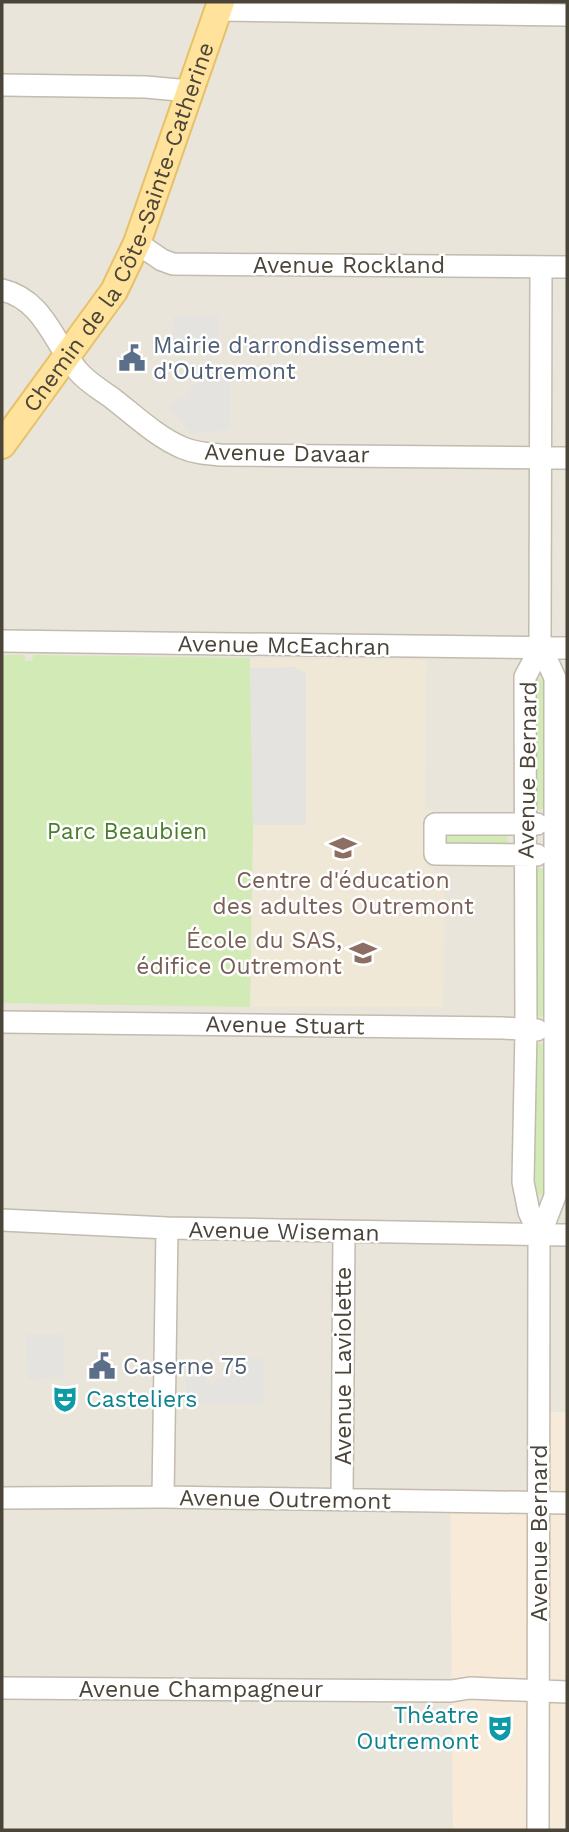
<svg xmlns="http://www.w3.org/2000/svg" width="569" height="1832" viewBox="0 0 569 1832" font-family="'Work Sans',sans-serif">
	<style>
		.residential { fill: #eae5da }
		.commercial { fill: #f7ead8 }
		.education { fill: #efe8d6 }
		.green { fill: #d2eab5 }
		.parking { fill: #e5e3e0 }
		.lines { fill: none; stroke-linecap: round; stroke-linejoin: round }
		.minor-casing { stroke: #c2bbae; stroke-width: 24 }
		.major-casing { stroke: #e6c16a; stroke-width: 30 }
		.minor { stroke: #fff; stroke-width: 21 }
		.major { stroke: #ffe39c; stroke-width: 26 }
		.labels { text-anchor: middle; stroke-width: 5; stroke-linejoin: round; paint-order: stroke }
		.street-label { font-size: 23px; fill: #4b4439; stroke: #fff }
		.service-label { font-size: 23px; fill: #4e5e75; stroke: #fff; text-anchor: start }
		.park-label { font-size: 23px; fill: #4a7f2a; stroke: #fff }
		.education-label { font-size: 23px; fill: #785e54; stroke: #fff }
		.culture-label { font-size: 23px; fill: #0d838f; stroke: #fff; text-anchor: start }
	</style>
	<rect width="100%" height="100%" fill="#f6f3ec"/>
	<path class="residential" d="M2,2H567V1830H2Z"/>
	<path class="commercial" d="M539,1412H567V1830H453L450,1501L539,1502Z"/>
	<path class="education" d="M250,658L426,660L425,810H431L433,871L445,872L443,1007H250L253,825Z"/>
	<path class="green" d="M2,655H25V661H32L33,655L250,658L253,825L250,1007L2,1003Z
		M539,678L544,681L546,686L548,806L539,810L534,808V685Z
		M507,830L508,845H444L441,834Z
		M539,868L546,870V1014L540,1017L534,1015V870Z
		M541,1043L547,1047L545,1188L543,1194L538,1196L533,1190L536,1044Z"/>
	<path class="parking" d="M173,316L219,317L218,346H173Z
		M230,375V429L191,435L170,408L179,396L185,401L188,397L185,394L203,378Z
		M295,667L306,673V825H253L250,668Z
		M26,1334H63L64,1377L28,1379Z
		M263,1358L264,1404H186V1377H206V1384H215V1378H231V1359Z"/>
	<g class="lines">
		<defs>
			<path id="minor" d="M219,10L567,15
				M2,85L146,87L189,91
				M137,243L162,260L173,264L567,267
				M2,290C44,300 53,342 78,371C87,382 101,390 112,398C134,415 157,437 183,448C195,453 207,454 220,455L567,458
				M2,641L567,648
				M537,855L435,854V824H537
				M2,1022L503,1028L537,1030
				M2,1220L167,1228L567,1235
				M540,1235L529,1212L523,1182L526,1030L525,677L541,647
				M163,1497L167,1228
				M2,1498L163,1497L567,1503
				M342,1500L344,1232
				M2,1688L451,1691L470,1688L567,1692
				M538,1830L539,1245L540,1235L555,1196V678L541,647L540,639L541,267"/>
			<g id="major">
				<path id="s1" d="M2,445L114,291L137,243L221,2"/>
			</g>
		</defs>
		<use href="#minor" class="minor-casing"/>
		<use href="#major" class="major-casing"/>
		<use href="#minor" class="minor"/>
		<use href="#major" class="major"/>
	</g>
	<defs>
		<symbol id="civic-bare" viewBox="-9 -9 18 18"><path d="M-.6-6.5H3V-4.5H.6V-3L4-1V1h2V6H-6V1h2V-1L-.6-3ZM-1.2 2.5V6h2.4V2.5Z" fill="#5c6f8a" stroke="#fff" stroke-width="2.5" paint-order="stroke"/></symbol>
		<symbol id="school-bare" viewBox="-9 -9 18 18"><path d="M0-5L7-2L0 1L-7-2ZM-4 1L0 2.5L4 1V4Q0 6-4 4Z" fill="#8d6e63" stroke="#fff" stroke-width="2.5" paint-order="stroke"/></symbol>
		<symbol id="theatre-bare" viewBox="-9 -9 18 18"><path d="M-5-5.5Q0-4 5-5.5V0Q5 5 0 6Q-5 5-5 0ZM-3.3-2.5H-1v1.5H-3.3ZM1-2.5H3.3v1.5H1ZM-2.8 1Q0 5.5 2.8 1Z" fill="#0f9aa8" stroke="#fff" stroke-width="2.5" paint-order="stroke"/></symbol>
	</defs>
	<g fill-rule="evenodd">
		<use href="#civic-bare" x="113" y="339" width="38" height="38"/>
		<use href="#school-bare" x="324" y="829" width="38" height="38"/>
		<use href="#school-bare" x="344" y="934" width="38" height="38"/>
		<use href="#civic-bare" x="83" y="1347" width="38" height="38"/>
		<use href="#theatre-bare" x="46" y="1380" width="38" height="38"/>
		<use href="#theatre-bare" x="481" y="1709" width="38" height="38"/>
	</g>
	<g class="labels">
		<g class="street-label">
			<text dy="8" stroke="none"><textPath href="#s1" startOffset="250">Chemin de la Côte-Sainte-Catherine</textPath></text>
			<text x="349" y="273">Avenue Rockland</text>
			<text transform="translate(287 453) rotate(1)" y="8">Avenue Davaar</text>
			<text transform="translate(284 645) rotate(1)" y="8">Avenue McEachran</text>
			<text transform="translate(527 770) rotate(-89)" y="8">Avenue Bernard</text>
			<text transform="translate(285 1025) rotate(1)" y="8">Avenue Stuart</text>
			<text transform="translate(284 1231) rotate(1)" y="8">Avenue Wiseman</text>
			<text transform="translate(343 1366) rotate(-90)" y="8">Avenue Laviolette</text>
			<text transform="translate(285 1499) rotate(1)" y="8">Avenue Outremont</text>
			<text transform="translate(539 1533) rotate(-90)" y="8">Avenue Bernard</text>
			<text x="201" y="1697">Avenue Champagneur</text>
		</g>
		<g class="service-label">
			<text x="153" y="353">Mairie d'arrondissement<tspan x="153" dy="26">d'Outremont</tspan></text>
			<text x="123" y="1374">Caserne 75</text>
		</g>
		<g class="park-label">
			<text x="127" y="839">Parc Beaubien</text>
		</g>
		<g class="education-label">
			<text x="343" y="888">Centre d'éducation<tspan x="343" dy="26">des adultes Outremont</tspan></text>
			<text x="342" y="948" text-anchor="end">École du SAS,<tspan x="342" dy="26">édifice Outremont</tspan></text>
		</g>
		<g class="culture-label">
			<text x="86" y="1407">Casteliers</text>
			<text x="479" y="1723" text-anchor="end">Théatre<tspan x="479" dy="26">Outremont</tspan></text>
		</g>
	</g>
	<rect width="569" height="1832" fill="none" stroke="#4b4439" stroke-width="7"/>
</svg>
